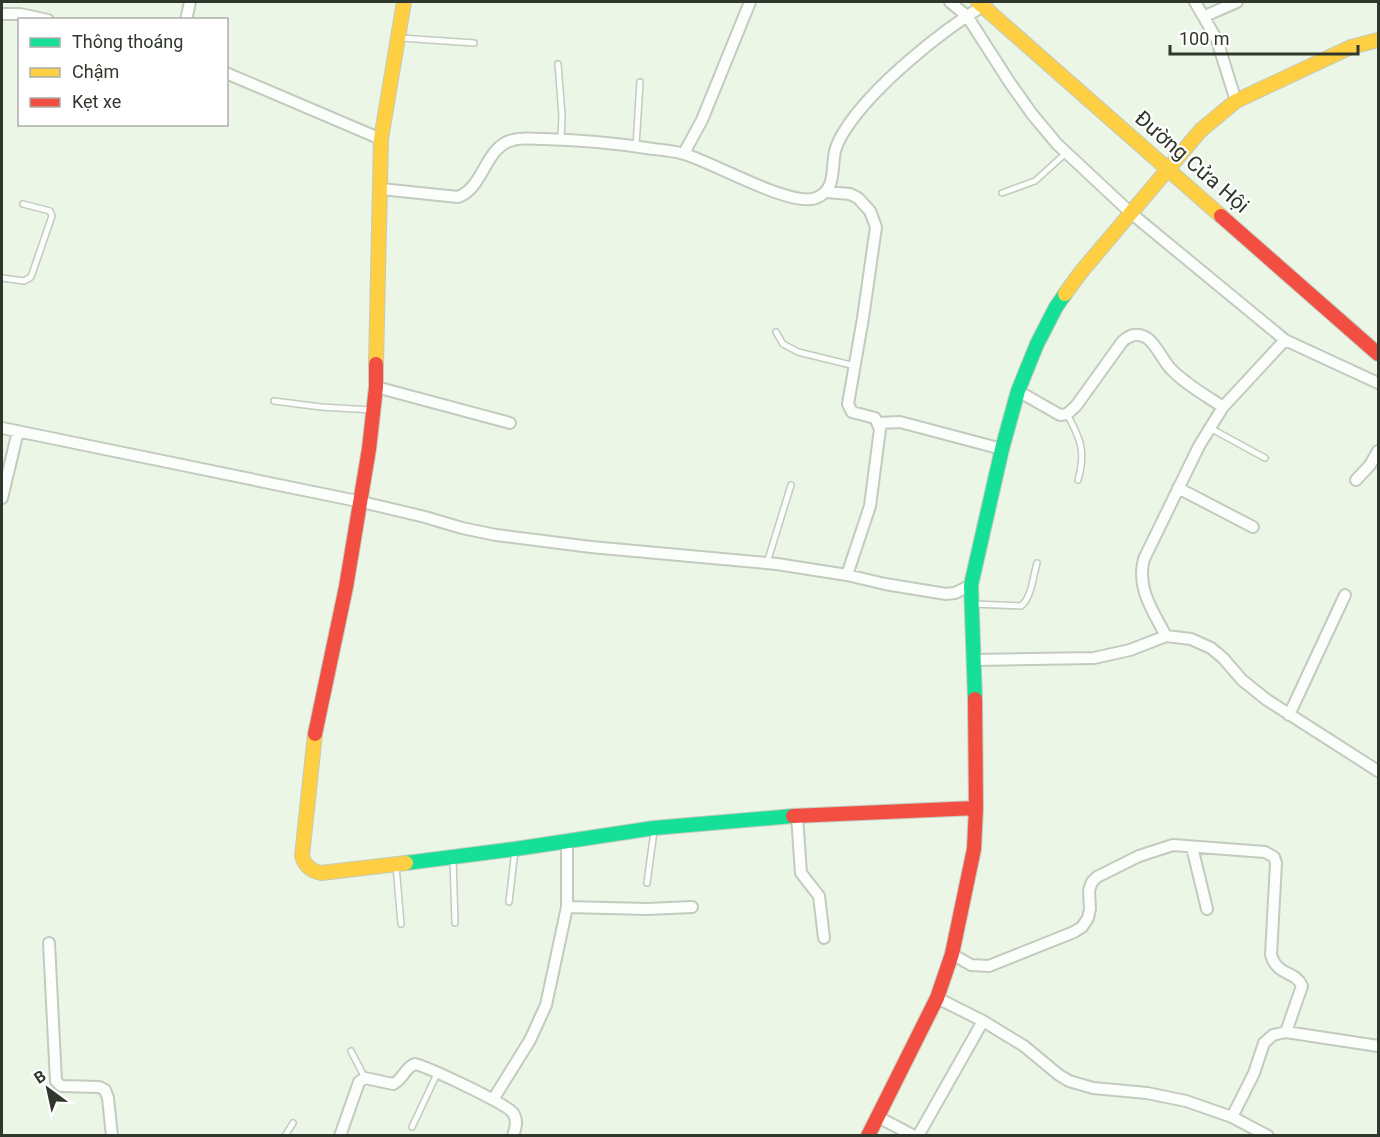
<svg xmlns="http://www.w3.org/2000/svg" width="1380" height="1137" viewBox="0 0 1380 1137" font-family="Roboto,sans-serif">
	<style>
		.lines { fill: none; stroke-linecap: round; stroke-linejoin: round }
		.lane-casing { stroke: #c2cbbe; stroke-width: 8 }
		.street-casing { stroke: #c2cbbe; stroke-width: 14 }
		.fast-casing { stroke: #c2cbbe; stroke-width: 16 }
		.slow-casing { stroke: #c2cbbe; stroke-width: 16 }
		.jam-casing { stroke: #c2cbbe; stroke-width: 16 }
		.lane { stroke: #fcfefb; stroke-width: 5 }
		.street { stroke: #fcfefb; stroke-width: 10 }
		.fast { stroke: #16e098; stroke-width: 14 }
		.slow { stroke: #ffcf43; stroke-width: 14 }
		.jam { stroke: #f24e42; stroke-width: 14 }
		.labels { text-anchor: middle; stroke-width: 4.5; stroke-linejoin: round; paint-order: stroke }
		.street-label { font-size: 21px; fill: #30372c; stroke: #fff }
	</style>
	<rect width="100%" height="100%" fill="#ebf6e6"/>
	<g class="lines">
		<defs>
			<path id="lane" d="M401,38L474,43
				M558,64L562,115L561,140
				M636,146L640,82
				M1002,193L1035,181L1066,153
				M2,278L24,281L31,277L52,216L50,211L23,204
				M776,332L783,344L798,352L855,366
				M274,401L321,407L372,410
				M1067,414C1081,440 1086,451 1078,480
				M1210,428L1265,458
				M767,563L791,485
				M974,604L1021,606C1032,597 1033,576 1037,563
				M453,859L455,923
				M396,866L401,924
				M647,883L654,831
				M509,902L515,850
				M351,1051L365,1078
				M412,1127L437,1074
				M285,1136L293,1123"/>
			<path id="street" d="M950,2L967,16L1010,83L1032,114L1057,144L1132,214L1285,340L1378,383
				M1195,2L1217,40L1236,101
				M2,14H20L48,20
				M1205,16L1237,2
				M186,20L190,2
				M226,73L381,139
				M684,153L702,120L750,2
				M381,189L458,197C484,188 485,146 513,140C523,137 534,139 544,139C581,140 617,143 653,149C663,150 674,151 684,154C713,162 791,208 816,198C837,189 831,169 835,151C837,144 841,136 845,130C873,86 941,31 986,4
				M826,192L850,194L858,198L870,211L876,227L863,318L848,404L852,412L875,418L880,429L870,506L847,575
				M376,387L510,423
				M1018,391L1060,415L1067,414L1076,406L1122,342C1129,335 1137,332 1147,338C1156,344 1162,359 1170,368C1185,384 1205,395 1223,407
				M879,423L900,422L1002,449
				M2,428L362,502L425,517L462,528L496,535L591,547L777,564L847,575L885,584L946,594L955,593L971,585
				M1356,480L1370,465L1378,451
				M1178,488L1253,527
				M2,498L18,431
				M1166,636C1153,611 1136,588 1144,559L1199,446L1223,407L1285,340
				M975,660L1094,658L1130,650L1166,636L1191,639L1211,648L1223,658L1242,680L1267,700L1378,771
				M1289,715L1345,595
				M797,816L801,873L819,896L824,938
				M1192,847L1207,909
				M567,907L647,909L692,907
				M49,943L56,1081L61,1086L99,1087L105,1090L108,1098L112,1136
				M952,954L971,965L989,966L1074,932L1082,927L1088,918L1090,909L1089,890L1092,882L1097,877L1139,856L1173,845L1265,852L1274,857L1276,863L1271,955C1278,977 1295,970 1302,986L1286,1032
				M937,998L983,1021L1024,1046L1059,1075L1069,1081L1093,1088L1147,1093L1186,1101L1232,1117L1268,1136
				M494,1098L530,1040L546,1005L567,907V841
				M878,1117L914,1136
				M1232,1117L1254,1073L1264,1043L1273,1035L1286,1032L1378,1046
				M340,1136L359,1082L365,1078L393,1084C403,1080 405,1067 415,1064C428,1067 507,1104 513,1113C518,1120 516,1128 513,1136
				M918,1136L983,1021"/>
			<path id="fast" d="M975,699L971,585L1002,449L1018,391L1037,344L1056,307L1065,294
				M406,863L515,849L654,828L793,816"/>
			<path id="slow" d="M978,2L1221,216
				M1065,294L1081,272L1201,130L1236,101L1351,47L1378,40
				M376,364L381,139L404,2
				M315,734L302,856C305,866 311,871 321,873L406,863"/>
			<path id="jam" d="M1221,216L1378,354
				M315,734L346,587L369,449L376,387V364
				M793,816L976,808
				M868,1136L937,998L952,954L974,849L976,808L975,699"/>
		</defs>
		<use href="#lane" class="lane-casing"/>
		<use href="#street" class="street-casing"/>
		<use href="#fast" class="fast-casing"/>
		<use href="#slow" class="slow-casing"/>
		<use href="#jam" class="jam-casing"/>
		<use href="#lane" class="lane"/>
		<use href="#street" class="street"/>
		<use href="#fast" class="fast"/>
		<use href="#slow" class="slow"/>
		<use href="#jam" class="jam"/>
	</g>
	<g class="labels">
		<g class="street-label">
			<text transform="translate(1192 162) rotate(41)" y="7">Đường Cửa Hội</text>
		</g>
	</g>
	<rect width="1380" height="1137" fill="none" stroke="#30372c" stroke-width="6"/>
	<rect x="18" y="18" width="210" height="108" fill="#ffffff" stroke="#acafab" stroke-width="1.5"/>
	<rect x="30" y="38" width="30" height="9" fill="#16e098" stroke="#acafab" stroke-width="1.5"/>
	<text x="72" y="48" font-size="18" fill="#30372c">Thông thoáng</text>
	<rect x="30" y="68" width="30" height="9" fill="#ffcf43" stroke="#acafab" stroke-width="1.5"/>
	<text x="72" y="78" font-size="18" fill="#30372c">Chậm</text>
	<rect x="30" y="98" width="30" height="9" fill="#f24e42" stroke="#acafab" stroke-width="1.5"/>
	<text x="72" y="108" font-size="18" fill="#30372c">Kẹt xe</text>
	<g transform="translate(48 1089) rotate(327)" stroke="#ffffff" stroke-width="4.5" paint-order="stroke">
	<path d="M0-4.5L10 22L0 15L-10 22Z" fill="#30372c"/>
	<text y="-9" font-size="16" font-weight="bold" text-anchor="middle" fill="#30372c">B</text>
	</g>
	<path d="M1170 45v9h188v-9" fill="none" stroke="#30372c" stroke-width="3"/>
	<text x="1179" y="45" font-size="18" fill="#30372c" stroke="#ffffff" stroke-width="4.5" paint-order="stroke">100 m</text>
</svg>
